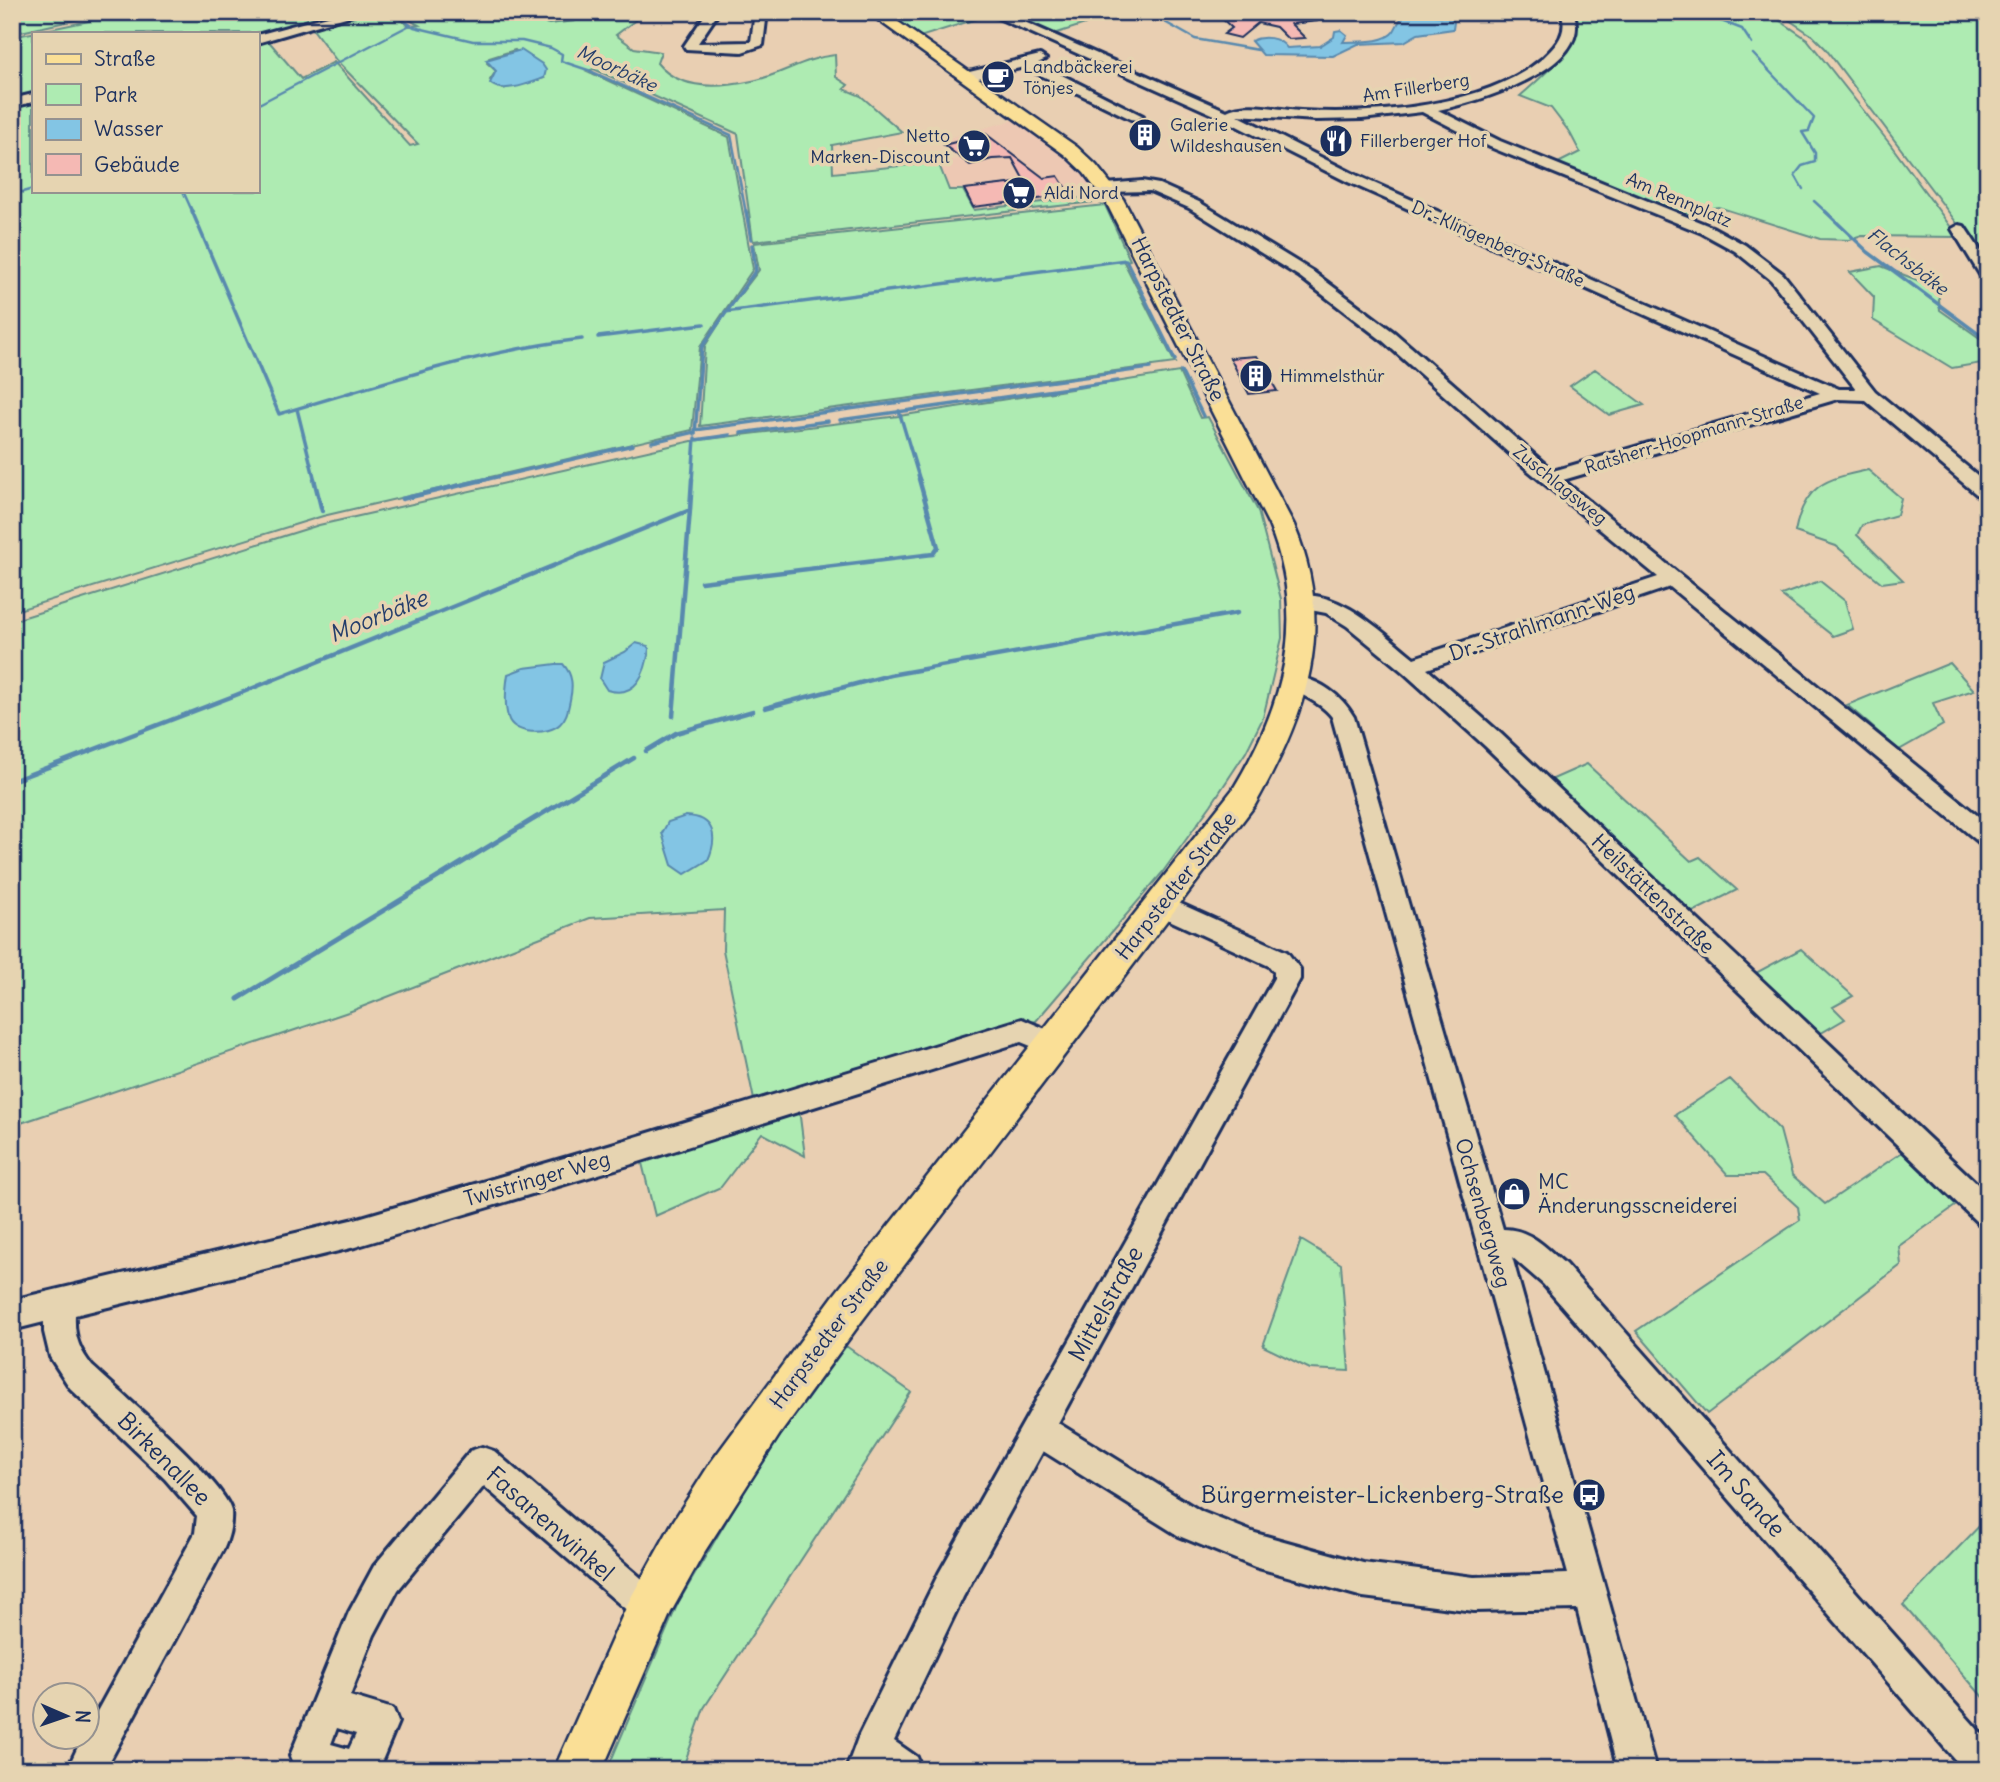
<svg xmlns="http://www.w3.org/2000/svg" width="2000" height="1782" viewBox="0 0 2000 1782" font-family="Delius,sans-serif">
	<style>
		.built { fill: #edc8b3 }
		.green { fill: #aeebb2; stroke: #648d88; stroke-width: 2; fill-rule: evenodd }
		.water { fill: #83c5e4; stroke: #5989ae; stroke-width: 2 }
		.lines { fill: none; stroke-linecap: round; stroke-linejoin: round }
		.stream-far3 { stroke: #5989ae; stroke-width: 2.5 }
		.stream-far2 { stroke: #5989ae; stroke-width: 3.5 }
		.stream-far1 { stroke: #5989ae; stroke-width: 4.5 }
		.stream { stroke: #5989ae; stroke-width: 5 }
		.building { fill: #f5b9b4; stroke: #1b2f5e; stroke-width: 2 }
		.minor-casing { stroke: #1b2f5e; stroke-width: 6 }
		.major-casing { stroke: #1b2f5e; stroke-width: 5 }
		.minor { fill: #e6d4b1; fill-rule: evenodd }
		.major { fill: #fadf96; fill-rule: evenodd }
		.labels { text-anchor: middle; stroke-width: 7; stroke-linejoin: round; paint-order: stroke }
		.far-poi-label { font-size: 18px; fill: #1b2f5e; stroke: #e6d4b1; text-anchor: start }
		.far-street-label { font-size: 18px; fill: #1b2f5e; stroke: #e6d4b1 }
		.far-water-label { font-size: 19px; font-style: italic; fill: #253e6b; stroke: #e6d4b1 }
		.street-label { font-size: 21px; fill: #1b2f5e; stroke: #e6d4b1 }
		.poi-label { font-size: 21px; fill: #1b2f5e; stroke: #e6d4b1; text-anchor: start }
		.water-label { font-size: 23px; font-style: italic; fill: #253e6b; stroke: #e6d4b1 }
		.near-street-label { font-size: 24px; fill: #1b2f5e; stroke: #e6d4b1 }
		.near-poi-label { font-size: 24px; fill: #1b2f5e; stroke: #e6d4b1; text-anchor: end }
	</style>
	<rect width="100%" height="100%" fill="#e9cfb2"/>
	<filter id="ink" filterUnits="userSpaceOnUse"><feTurbulence type="fractalNoise" baseFrequency=".0143" numOctaves="2"/><feDisplacementMap in="SourceGraphic" scale="14" xChannelSelector="R" yChannelSelector="G"/><feConvolveMatrix kernelMatrix="1 2 1 2 8 2 1 2 1" color-interpolation-filters="sRGB"/></filter>
	<g filter="url(#ink)">
		<path class="built" d="M1017,119L1068,155L1105,198H1077L974,210L949,191L938,162L961,159L938,141Z"/>
		<path class="green" d="M12,12H96L77,16L79,19L12,34Z
			M132,12H354L257,36V33H33V94L12,100V37Z
			M364,12H388L410,26L419,25L395,12H506L549,24L575,21L583,12H646L616,35L634,48L661,52L657,63C679,90 720,88 752,81C782,75 803,58 835,55L836,77L848,85L844,89L861,96L902,132L832,145L833,173L938,162L949,190H963L974,210L1077,198H1105L1094,202L753,241L738,134L594,69L587,71L729,137L753,269L700,347L692,430L323,516L12,612V105L33,100V191H257V41L266,38L301,79L334,62L410,146L418,144L336,60L312,28ZM515,50L544,78L503,89L490,80L496,71L487,63L489,58Z
			M903,12H979L986,16L920,37L889,16Z
			M1002,12H1130L1131,15L1107,17L1051,35Z
			M1574,12H1767L1807,39L1890,144L1958,237L1862,236L1850,240L1820,239L1718,207L1683,215L1556,164L1580,152L1570,133L1551,108L1520,96C1540,78 1587,42 1574,12Z
			M1777,12H1988V270L1962,230L1825,48L1813,36Z
			M1105,205L1130,260L1124,262L1175,363L700,426L705,346L726,313L759,270L754,243Z
			M1881,266L1938,288L1940,310L1988,344V362L1952,368L1873,320L1874,297L1850,272Z
			M1595,369L1644,405L1609,415L1570,386Z
			M1179,372L1200,418L1208,417L1258,511L1281,599L1282,638L1263,718L1246,752L1211,805L1162,873L1036,1021L754,1100L723,950L724,910L590,918L354,1010L12,1126V621L319,525L692,441L899,416Z
			M1868,470L1901,498L1897,515L1862,525L1857,535L1903,580L1882,583L1836,546L1795,532C1804,485 1825,479 1868,470Z
			M1820,581L1845,601L1853,629L1833,636L1781,595Z
			M1950,663L1974,690L1933,703L1943,725L1899,750L1847,705Z
			M1587,764L1691,861L1700,857L1737,890L1689,914L1553,787V779Z
			M1801,949L1853,996L1833,1007L1845,1019L1816,1036L1752,975Z
			M1730,1079L1780,1130L1792,1175L1825,1204L1910,1147L1965,1199L1899,1246L1901,1265L1707,1414L1636,1331L1800,1220L1798,1207L1763,1175H1728L1675,1115Z
			M799,1109L805,1156L762,1133L721,1187L655,1216L641,1159Z
			M1301,1240L1341,1264L1349,1371L1310,1369L1263,1346Z
			M846,1346L911,1392L704,1708L682,1770H607L678,1603L760,1464Z
			M1988,1517V1703L1903,1605Z"/>
		<path class="water" d="M1407,12L1450,17L1454,22L1453,29L1418,34L1404,42L1358,44L1333,56L1263,55L1251,41C1263,35 1279,37 1287,48L1320,46L1334,37L1335,31L1341,30L1347,35L1343,42C1356,41 1385,44 1394,31C1398,24 1400,18 1407,12Z
			M521,50L542,64L546,70L544,78C530,83 501,95 490,83L496,71L486,60Z
			M636,643L648,646L649,649C646,673 636,699 607,690L600,679L604,662L625,652Z
			M556,664H563C573,675 573,686 570,700C568,709 567,718 560,724C549,735 513,736 508,717C504,704 506,687 508,674L524,668Z
			M686,816C715,817 718,837 708,860L685,874L672,865L662,833L668,822Z"/>
		<g class="lines">
			<path class="stream-far3" d="M391,12L414,27L473,41H522L551,48L562,54L561,61L588,70L731,135L746,213
				M1712,12L1716,19L1742,29L1752,44
				M1154,16L1195,39L1258,50
				M1753,54L1814,118L1809,131L1802,132L1815,153V162L1802,166L1795,175L1803,189
				M257,105L410,25
				M183,191L193,213
				M12,195L33,189
				M1814,201L1827,213"/>
			<path class="stream-far2" d="M192,211L279,414C379,384 478,351 582,339
				M746,211L751,239
				M1825,211L1868,252L1988,341
				M725,312L1126,260L1175,360
				M598,337L704,324
				M1181,371L1203,416
				M297,409L315,481
				M899,411L920,481
				M840,420L1118,381
				M695,430L1150,368
				M741,433L828,421
				M695,434L702,347L756,270L752,245
				M695,440L730,435
				M652,442L695,432
				M480,481L633,445
				M692,481L695,438"/>
			<path class="stream-far1" d="M314,479L322,511
				M402,499L487,479
				M701,582L933,554L938,547L919,479
				M765,708L890,675L1237,613
				M673,716L690,510
				M646,751L676,733L753,711
				M12,781L236,695L690,510L692,479
				M534,819L634,758"/>
			<path class="stream" d="M238,999L537,817"/>
		</g>
		<path class="building" d="M1215,12H1316L1317,21L1291,24L1305,38L1288,39L1276,27L1258,23L1240,38L1224,34L1232,28Z
			M986,134L1044,178L1058,176L1070,195L973,207L964,189L1025,182L1012,158L992,159L970,165L944,145Z
			M1257,356L1277,391L1249,394L1230,358Z"/>
		<g class="lines">
			<defs>
				<path id="minor" d="M343,12H363L257,43V35Z
					M707,12H719L698,43L751,42L755,12H767L763,45L742,52L686,49L684,46Z
					M985,12H1002L1227,111C1246,101 1280,110 1301,111C1375,115 1485,107 1543,58C1557,45 1569,32 1561,12H1573C1597,68 1474,103 1438,110L1500,141L1712,227L1745,245L1783,274L1875,391L1988,484V500L1981,498L1865,400L1838,399L1563,480L1988,824V846L1980,843L1670,587L1427,669L1501,734L1988,1194V1227L1978,1223L1485,746L1403,672L1347,626L1326,613L1295,607L1292,602L1295,597C1337,586 1384,634 1414,658L1658,577L1529,471L1383,341L1300,277L1189,208L1150,191L1106,192L1099,188L1106,184L1142,181L1159,184L1199,202L1312,271L1395,333L1553,471L1820,393L1348,182L1219,117ZM1422,112L1490,147L1702,233L1735,251L1771,280L1856,389H1839L1818,380L1358,176L1237,115L1316,120L1362,119Z
					M1040,55L1046,59L1038,63L1143,116L1136,120L1131,119L1024,67L966,81L960,77L961,74Z
					M33,94V102L12,107V99Z
					M1959,225L1964,226L1988,262V280L1982,278L1952,229Z
					M1295,675C1321,682 1340,693 1354,717L1503,1229C1530,1229 1545,1247 1565,1264L1988,1741V1770H1964L1543,1284L1512,1257L1656,1770H1618L1577,1609L1474,1611L1363,1597L1255,1567L1179,1536L1043,1451L963,1597L894,1741L917,1757L922,1770H846L859,1735L939,1573L1274,978V972L1269,966L1152,912L1149,905L1152,898L1161,895L1287,952L1300,969V979L1058,1423L1202,1512L1255,1533L1363,1563L1474,1577L1568,1574L1332,717C1319,699 1290,692 1284,682L1287,677Z
					M1022,1019L1062,1036L1066,1044L1062,1052L1053,1055L1021,1042L629,1165L355,1247L75,1315C74,1337 79,1349 92,1366C117,1389 227,1484 231,1511C232,1523 229,1537 224,1548L105,1770H67L83,1736H88V1728L195,1533L197,1516L165,1479L70,1388L50,1357L44,1332V1322L12,1330V1300L355,1219L629,1139Z
					M482,1447L494,1451L662,1596L667,1608L662,1620L650,1625L638,1620L484,1486L398,1590L374,1635L350,1696L393,1709L398,1722L378,1770L295,1769L290,1756L349,1612L374,1566L470,1451ZM337,1728L356,1734L349,1749L331,1744Z"/>
				<path id="major" d="M867,12H884L1077,147L1096,165L1123,199L1294,525C1337,627 1307,713 1255,805L861,1322L780,1434L705,1551L671,1612L602,1770H554L629,1601L674,1520L711,1462L834,1295L1233,789C1284,705 1308,619 1269,525L1107,204L1084,173L1065,155Z"/>
			</defs>
			<use href="#minor" class="minor-casing"/>
			<use href="#major" class="major-casing"/>
			<use href="#minor" class="minor"/>
			<use href="#major" class="major"/>
		</g>
	</g>
	<defs>
		<symbol id="cafe-disc" viewBox="-11 -11 22 22"><circle r="9.5" fill="#1b2f5e" stroke="#e6d4b1"/><path d="M-5.5-4.5H6V0H3Q3 3.5 0 3.5H-2.5Q-5.5 3.5-5.5 0ZM3-3.2v2h1.7v-2ZM-6 4.5H4V6H-6Z" fill="#fff"/></symbol>
		<symbol id="building-disc" viewBox="-11 -11 22 22"><circle r="9.5" fill="#1b2f5e" stroke="#e6d4b1"/><path d="M-4-6H4V6H1V3H-1V6H-4ZM-2.5-4.3h1.7v1.8h-1.7ZM.8-4.3h1.7v1.8H.8ZM-2.5-1h1.7V.8h-1.7ZM.8-1h1.7V.8H.8Z" fill="#fff"/></symbol>
		<symbol id="restaurant-disc" viewBox="-11 -11 22 22"><circle r="9.5" fill="#1b2f5e" stroke="#e6d4b1"/><path d="M-5-6h1v4h1v-4h1v4h1v-4h1v5L-1.5 .5V6h-2V.5L-5-1ZM5-6V6H3V1.5H1.5Q1.5-4 5-6Z" fill="#fff"/></symbol>
		<symbol id="supermarket-disc" viewBox="-11 -11 22 22"><circle r="9.5" fill="#1b2f5e" stroke="#e6d4b1"/><path d="M-6-5.5h2.5l.6 2H6L4.5 2H-2.5L-4.4-4H-6ZM-1.5 3.2a1.3 1.3 0 1 0 .1 0ZM3 3.2a1.3 1.3 0 1 0 .1 0Z" fill="#fff"/></symbol>
		<symbol id="shop-disc" viewBox="-11 -11 22 22"><circle r="9.5" fill="#1b2f5e" stroke="#e6d4b1"/><path d="M-5-2.5h2.3a2.7 3.5 0 0 1 5.4 0H5L5.5 6h-11ZM-1.5-2.5h3a1.5 2.3 0 0 0-3 0Z" fill="#fff"/></symbol>
		<symbol id="bus-disc" viewBox="-11 -11 22 22"><circle r="9.5" fill="#1b2f5e" stroke="#e6d4b1"/><path d="M-5-6H5V4H4V6H2V4H-2V6H-4V4H-5ZM-3.5-4V0h7V-4ZM-3.5 1.2v1.5H-2V1.2ZM2 1.2v1.5H3.5V1.2Z" fill="#fff"/></symbol>
	</defs>
	<g fill-rule="evenodd">
		<use href="#cafe-disc" x="979" y="58" width="38" height="38"/>
		<use href="#building-disc" x="1126" y="116" width="38" height="38"/>
		<use href="#restaurant-disc" x="1317" y="122" width="38" height="38"/>
		<use href="#supermarket-disc" x="955" y="127" width="38" height="38"/>
		<use href="#supermarket-disc" x="1000" y="174" width="38" height="38"/>
		<use href="#building-disc" x="1237" y="357" width="38" height="38"/>
		<use href="#shop-disc" x="1495" y="1175" width="38" height="38"/>
		<use href="#bus-disc" x="1570" y="1476" width="38" height="38"/>
	</g>
	<g class="labels">
		<g class="far-poi-label">
			<text x="1023" y="73">Landbäckerei<tspan x="1023" dy="21">Tönjes</tspan></text>
			<text x="1170" y="131">Galerie<tspan x="1170" dy="21">Wildeshausen</tspan></text>
			<text x="950" y="142" text-anchor="end">Netto<tspan x="950" dy="21">Marken-Discount</tspan></text>
			<text x="1360" y="147">Fillerberger Hof</text>
			<text x="1044" y="199">Aldi Nord</text>
			<text x="1280" y="382">Himmelsthür</text>
		</g>
		<g class="far-street-label">
			<text transform="translate(1416 88) rotate(-9)" y="6">Am Fillerberg</text>
			<text transform="translate(1679 200) rotate(23)" y="6">Am Rennplatz</text>
			<text transform="translate(1498 244) rotate(24)" y="6">Dr.-Klingenberg-Straße</text>
			<text transform="translate(1694 435) rotate(-17)" y="6">Ratsherr-Hoopmann-Straße</text>
			<text transform="translate(1560 485) rotate(39)" y="6">Zuschlagsweg</text>
		</g>
		<g class="far-water-label">
			<text transform="translate(617 68) rotate(25)" y="7">Moorbäke</text>
			<text transform="translate(1908 261) rotate(38)" y="7">Flachsbäke</text>
		</g>
		<g class="street-label">
			<text transform="translate(1178 319) rotate(63)" y="7">Harpstedter Straße</text>
			<text transform="translate(1542 623) rotate(-19)" y="7">Dr.-Strahlmann-Weg</text>
			<text transform="translate(1176 886) rotate(-52)" y="7">Harpstedter Straße</text>
			<text transform="translate(1653 894) rotate(44)" y="7">Heilstättenstraße</text>
			<text transform="translate(537 1179) rotate(-16)" y="7">Twistringer Weg</text>
			<text transform="translate(1483 1213) rotate(74)" y="7">Ochsenbergweg</text>
			<text transform="translate(829 1334) rotate(-53)" y="7">Harpstedter Straße</text>
		</g>
		<g class="poi-label">
			<text x="1538" y="1189">MC<tspan x="1538" dy="24">Änderungsscneiderei</tspan></text>
		</g>
		<g class="water-label">
			<text transform="translate(378 616) rotate(-22)" y="8">Moorbäke</text>
		</g>
		<g class="near-street-label">
			<text transform="translate(1106 1304) rotate(-61)" y="8">Mittelstraße</text>
			<text transform="translate(164 1459) rotate(45)" y="8">Birkenallee</text>
			<text transform="translate(1746 1494) rotate(49)" y="8">Im Sande</text>
			<text transform="translate(550 1524) rotate(41)" y="8">Fasanenwinkel</text>
		</g>
		<g class="near-poi-label">
			<text x="1564" y="1503">Bürgermeister-Lickenberg-Straße</text>
		</g>
	</g>
	<rect width="2000" height="1782" fill="none" stroke="#e6d4b1" stroke-width="42"/>
	<rect x="21" y="21" width="1958" height="1740" fill="none" stroke="#1b2f5e" stroke-width="2.5" filter="url(#ink)"/>
	<rect x="32" y="32" width="228" height="161" fill="#e6d4b1" stroke="#959290" stroke-width="2"/>
	<rect x="46" y="54" width="35" height="10" fill="#fadf96" stroke="#959290" stroke-width="2"/>
	<text x="94" y="66" font-size="21" fill="#1b2f5e">Straße</text>
	<rect x="46" y="84" width="35" height="21" fill="#aeebb2" stroke="#959290" stroke-width="2"/>
	<text x="94" y="102" font-size="21" fill="#1b2f5e">Park</text>
	<rect x="46" y="119" width="35" height="21" fill="#83c5e4" stroke="#959290" stroke-width="2"/>
	<text x="94" y="136" font-size="21" fill="#1b2f5e">Wasser</text>
	<rect x="46" y="154" width="35" height="21" fill="#f5b9b4" stroke="#959290" stroke-width="2"/>
	<text x="94" y="172" font-size="21" fill="#1b2f5e">Gebäude</text>
	<g transform="translate(66 1716) rotate(92)"><circle r="33" fill="#e6d4b1" stroke="#959290" stroke-width="2"/>
	<path d="M0-5L12 26L0 18L-12 26Z" fill="#1b2f5e"/>
	<text y="-10" font-size="19" font-weight="bold" text-anchor="middle" fill="#1b2f5e">N</text>
	</g>
</svg>
